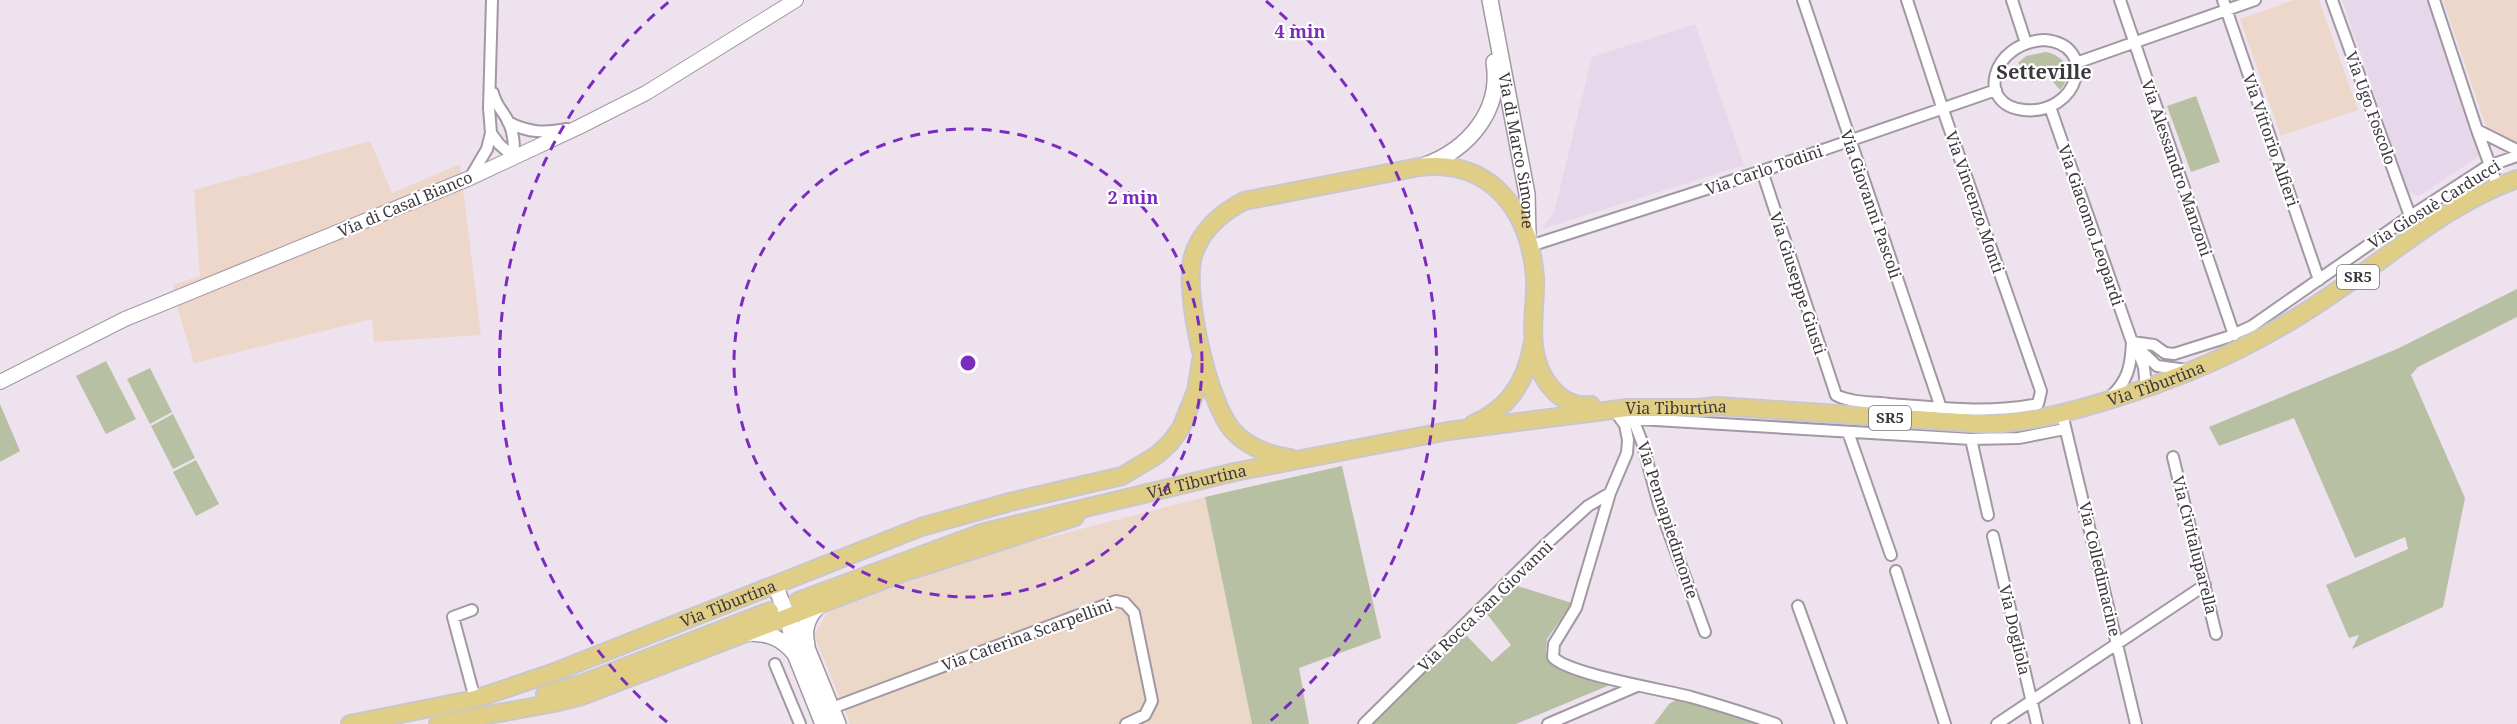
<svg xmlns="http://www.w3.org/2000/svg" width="2517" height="724" viewBox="0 0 2517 724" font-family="'Noto Serif',serif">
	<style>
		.commercial { fill: #ecd8c9 }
		.industrial { fill: #edd7ca }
		.built { fill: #e7d7ea }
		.green { fill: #b7c0a3 }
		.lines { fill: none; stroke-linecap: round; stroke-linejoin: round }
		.minor-casing { stroke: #a298a3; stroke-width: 14 }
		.tertiary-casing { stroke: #a298a3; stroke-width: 16 }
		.secondary-casing { stroke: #a298a3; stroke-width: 18 }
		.primary-casing { stroke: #c9c7c9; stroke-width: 20 }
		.minor { stroke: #fff; stroke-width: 10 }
		.tertiary { stroke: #fff; stroke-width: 14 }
		.secondary { stroke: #fff; stroke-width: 15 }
		.primary { stroke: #e0ce87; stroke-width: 16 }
		.ring { fill: none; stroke: #7b2cbf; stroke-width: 3; stroke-dasharray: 10 8 }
		.labels { text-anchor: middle; stroke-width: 4.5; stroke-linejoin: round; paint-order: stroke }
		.shield { fill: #fff; stroke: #777477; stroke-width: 1.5 }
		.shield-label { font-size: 15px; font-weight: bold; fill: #3d383d }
		.street-label { font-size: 16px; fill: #3d383d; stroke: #fff }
		.quarter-label { font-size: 20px; font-weight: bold; fill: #3d383d; stroke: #fff }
		.centre { fill: #7b2cbf; stroke: #fff; stroke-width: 3 }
		.ring-label { font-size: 18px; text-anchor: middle; font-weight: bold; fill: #7b2cbf; stroke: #fff; stroke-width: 4.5; stroke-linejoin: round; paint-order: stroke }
	</style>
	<rect width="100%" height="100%" fill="#ede2ee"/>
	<path class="commercial" d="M1205,497L1252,724H850L814,635L827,613L972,557Z"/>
	<path class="industrial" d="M2294,0H2319L2358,110L2281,136L2240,19Z
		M2443,0H2517V143L2486,126Z
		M370,141L392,193L460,164L481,335L374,342L372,319L194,363L178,310L173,285L200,276L194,190Z"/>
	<path class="built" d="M2342,0H2428L2481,155L2419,196L2409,193Z
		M1695,24L1744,165L1542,229L1554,213L1592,57Z"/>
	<path class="green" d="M2046,52C2067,56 2074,74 2060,90L2048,76L2032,82L2018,63L2026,56Z
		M2196,96L2220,162L2191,172L2167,106Z
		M2517,289V317L2418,367L2411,375L2465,498L2443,607L2352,649L2359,635L2349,638L2326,585L2408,549L2405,537L2355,558L2294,418L2219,446L2209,427L2397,349Z
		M106,361L136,419L106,434L76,376Z
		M150,368L172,412L150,424L127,379Z
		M0,404L20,451L0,462Z
		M173,414L195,458L173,469L151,426Z
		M196,460L219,504L196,516L173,472Z
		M1342,466L1381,638L1299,668L1309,724H1252L1205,497Z
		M1514,585L1572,603L1547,639L1546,652L1617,682L1516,724H1371L1465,634L1492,662L1511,645L1487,614Z
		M1679,698L1765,724H1654L1669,704Z"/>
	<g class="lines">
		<defs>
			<path id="minor" d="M1803,0L1941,408
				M2012,0L2026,43
				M2120,0L2234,335
				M2223,0L2319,280
				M2332,0L2410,216
				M2434,0L2477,130
				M2044,40C2100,44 2078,116 2024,110C1975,105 1991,43 2044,40Z
				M2076,63L2255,0
				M493,93C496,106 504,112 509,123C514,134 514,145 514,157
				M2050,107L2132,342L2157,366L2187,370
				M508,122C528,133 545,133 567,129
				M491,133L499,144L514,157
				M1762,171L1836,395C1851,403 1873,402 1890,404C1941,408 1988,414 2038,404L2041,391L1943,110L1907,0
				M470,178L487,149L491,133L489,108L492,0
				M2498,187L2477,130L2517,150
				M1530,246L1762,171L1996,90
				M2132,342L2154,345L2165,353L2174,354L2228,337L2252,326L2400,223L2488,166L2517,156
				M2139,354L2144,367L2146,388
				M2109,398C2128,382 2131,366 2132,342
				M1612,407L1625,425L1628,440L1627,453L1610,493L1576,608L1554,644L1553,657C1567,674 1665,690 1691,697C1719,705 1748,714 1776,724
				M1631,414L1642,442L1659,505L1705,632
				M2062,414L2136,724
				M1622,418L1971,439
				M1848,432L1891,555
				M2173,457L2216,634
				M1988,515L1971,439L2019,438L2065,429
				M1993,536L2037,724
				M1896,571L1945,724
				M1798,606L1841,724
				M472,610L453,617L475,699
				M775,664L800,724
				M832,708L1116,601L1125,603L1134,613L1152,701L1145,715L1126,724
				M1364,724L1544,546L1588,506L1610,493
				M1548,724L1637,686
				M1997,724L2205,585"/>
			<path id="tertiary" d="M0,382L125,319L470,178L579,127L646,93L796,0"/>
			<g id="secondary">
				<path id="s1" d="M1490,0L1527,194L1528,235"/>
				<path d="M1423,166C1468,150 1502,111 1494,62"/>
				<path d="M775,585L788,618L795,654L823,724"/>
				<path d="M791,623L807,648L838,724"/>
				<path d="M748,633C769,633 782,638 795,654"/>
				<path d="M807,645C803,629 807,616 820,605"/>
			</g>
			<g id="primary">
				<path d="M1473,424C1507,410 1526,382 1532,346"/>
				<path d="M1290,458C1270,456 1247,446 1233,431C1208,403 1183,292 1193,256C1201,230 1221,213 1244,201L1419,167C1491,158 1530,211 1535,278C1536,300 1531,324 1534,346C1537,376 1559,409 1591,405"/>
				<path id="s2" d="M798,601L981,533L1235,472L1448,431L1628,408H1699L1717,406L1989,424C2035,422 2078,410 2122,396C2206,369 2272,337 2344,286C2400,248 2452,202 2517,179"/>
				<path d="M545,694L581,684L770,611"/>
				<path id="s3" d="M350,724L475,699L552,673L921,527L1010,502L1122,476L1157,455L1170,443L1181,428L1196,391L1201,361"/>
				<path d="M438,724L554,703L582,696L905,572L1075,517"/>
			</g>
		</defs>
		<use href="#minor" class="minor-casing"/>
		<use href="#tertiary" class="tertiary-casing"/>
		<use href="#secondary" class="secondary-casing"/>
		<use href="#primary" class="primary-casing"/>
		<use href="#minor" class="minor"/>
		<use href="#tertiary" class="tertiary"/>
		<use href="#secondary" class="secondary"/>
		<use href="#primary" class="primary"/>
	</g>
	<g class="ring">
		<circle cx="968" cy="363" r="234"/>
		<path d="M667 722A469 469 0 0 1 670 1M1266 1A469 469 0 0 1 1269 722"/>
	</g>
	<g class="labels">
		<g class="shield">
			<rect x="2337" y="265" width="42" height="24" rx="4.5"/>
			<rect x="1869" y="406" width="42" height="24" rx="4.5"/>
		</g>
		<g class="shield-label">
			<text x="2358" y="282">SR5</text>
			<text x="1890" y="423">SR5</text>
		</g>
		<g class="street-label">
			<text transform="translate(2371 108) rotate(70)" y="6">Via Ugo Foscolo</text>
			<text transform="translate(2271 140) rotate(71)" y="6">Via Vittorio Alfieri</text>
			<text dy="6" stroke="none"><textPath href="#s1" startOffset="153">Via di Marco Simone</textPath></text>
			<text transform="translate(2177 168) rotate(71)" y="6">Via Alessandro Manzoni</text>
			<text transform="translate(1764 170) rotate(-19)" y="6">Via Carlo Todini</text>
			<text transform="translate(1975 202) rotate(71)" y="6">Via Vincenzo Monti</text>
			<text transform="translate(405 204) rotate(-23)" y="6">Via di Casal Bianco</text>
			<text transform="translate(1871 204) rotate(71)" y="6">Via Giovanni Pascoli</text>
			<text transform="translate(2434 204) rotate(-32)" y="6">Via Giosuè Carducci</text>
			<text transform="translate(2091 225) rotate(71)" y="6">Via Giacomo Leopardi</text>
			<text transform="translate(1798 283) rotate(72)" y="6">Via Giuseppe Giusti</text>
			<text dy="6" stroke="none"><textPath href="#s2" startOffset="1389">Via Tiburtina</textPath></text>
			<text dy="6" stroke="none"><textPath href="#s2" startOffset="903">Via Tiburtina</textPath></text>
			<text dy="6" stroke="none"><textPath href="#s2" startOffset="417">Via Tiburtina</textPath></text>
			<text transform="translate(1668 520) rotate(72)" y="6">Via Pennapiedimonte</text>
			<text transform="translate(2195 545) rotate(76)" y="6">Via Civitaluparella</text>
			<text transform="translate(2100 569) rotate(77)" y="6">Via Colledimacine</text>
			<text dy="6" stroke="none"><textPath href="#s3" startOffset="398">Via Tiburtina</textPath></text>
			<text transform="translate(1485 606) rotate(-44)" y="6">Via Rocca San Giovanni</text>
			<text transform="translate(2015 630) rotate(77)" y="6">Via Dogliola</text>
			<text transform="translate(1027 635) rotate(-20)" y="6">Via Caterina Scarpellini</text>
		</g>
		<g class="quarter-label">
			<text x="2044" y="79">Setteville</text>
		</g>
	</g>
	<circle cx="968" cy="363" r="9" class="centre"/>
	<g class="ring-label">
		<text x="1300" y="38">4 min</text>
		<text x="1133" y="204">2 min</text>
	</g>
</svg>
